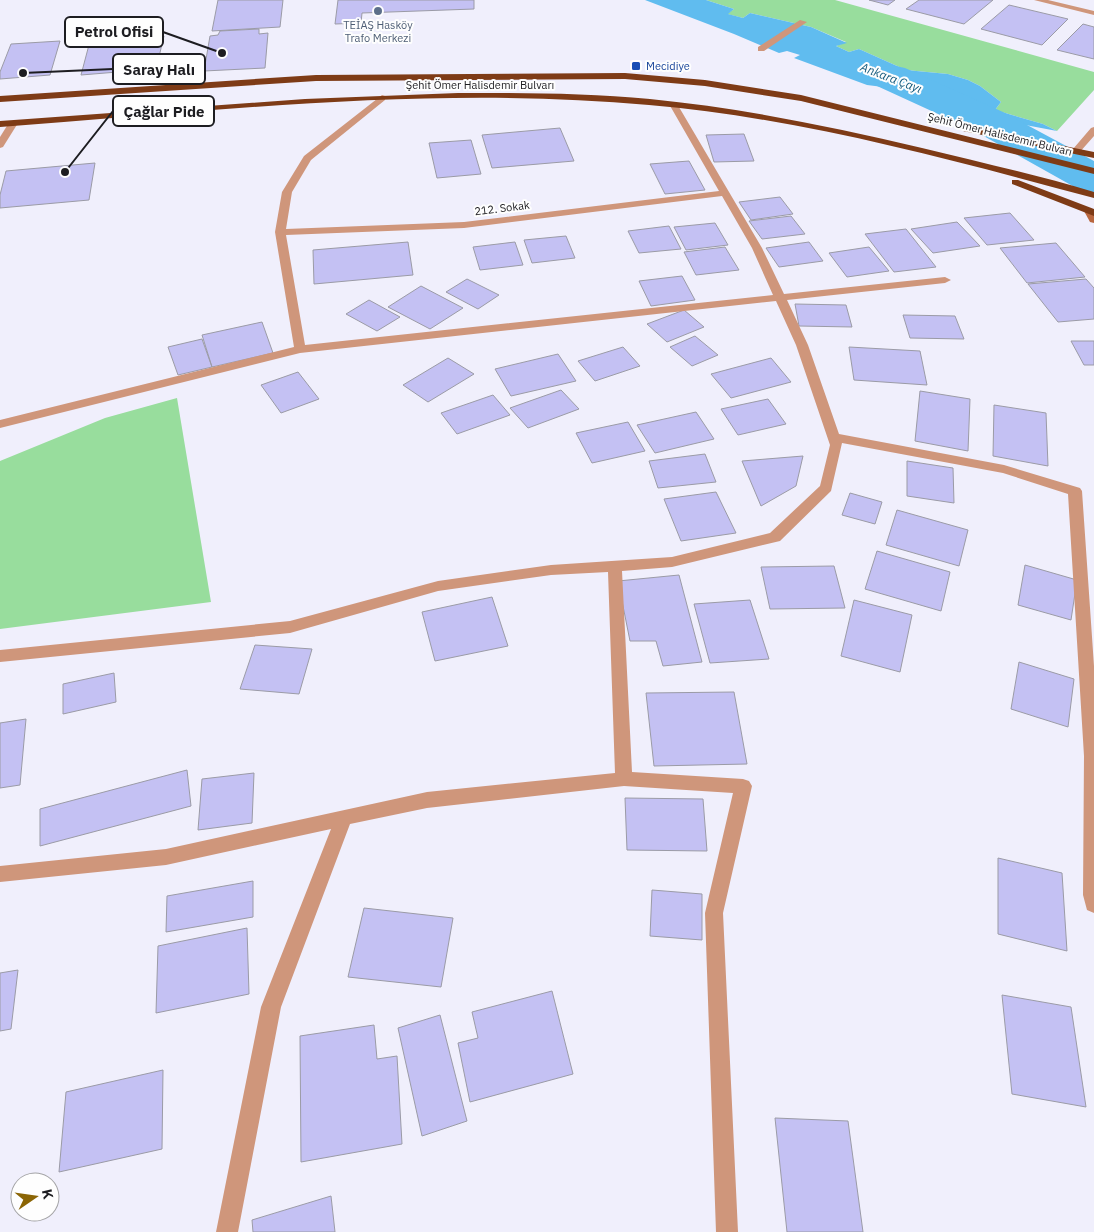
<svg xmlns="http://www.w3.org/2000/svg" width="1094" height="1232" viewBox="0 0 1094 1232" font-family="'IBM Plex Sans',sans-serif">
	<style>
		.green { fill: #98dd9d }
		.water { fill: #60bcef }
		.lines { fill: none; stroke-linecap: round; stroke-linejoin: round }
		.river { fill: #60bcef; fill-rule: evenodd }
		.building { fill: #c4c1f3; stroke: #9b9ba6 }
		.street { fill: #cf967b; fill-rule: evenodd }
		.secondary { fill: #b9673f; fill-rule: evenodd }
		.highway { fill: #7e3b16; fill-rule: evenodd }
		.service-dot { fill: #5c6f8a; stroke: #fefefe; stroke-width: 2 }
		.transit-dot { fill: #1a4fb4; stroke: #fefefe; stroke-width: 2 }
		.labels { text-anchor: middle; stroke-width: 4; stroke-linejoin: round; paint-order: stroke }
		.far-service-label { font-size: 11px; fill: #4e5e75; stroke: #fefefe }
		.far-transit-label { font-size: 11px; fill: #164399; stroke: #fefefe; text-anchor: start }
		.far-street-label { font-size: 11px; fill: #1d1d21; stroke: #fefefe }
		.far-water-label { font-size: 12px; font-style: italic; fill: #11587b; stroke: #fefefe }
		.leader { fill: none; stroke: #1d1d21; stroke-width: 2 }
		.callout-dot { fill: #1d1d21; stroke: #fefefe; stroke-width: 2 }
		.callout { fill: #fefefe; stroke: #1d1d21; stroke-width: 2 }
		.callout-label { font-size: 15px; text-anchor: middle; font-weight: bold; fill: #1d1d21 }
	</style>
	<rect width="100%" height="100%" fill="#f0effc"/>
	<path class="green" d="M706,0H835L1094,72V90L1057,131L1043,124L995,110L1001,102L980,86L968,80L948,74L906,70L859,49L849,52L836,46L846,42L811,27L750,13L743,18L727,14L734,9Z
		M177,398L211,602L0,629V461L105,418Z"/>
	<path class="water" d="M645,0H706L734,9L728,14L743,18L750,13L811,27L847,43L836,46L849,52L859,49L906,70L948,74L968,80L980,86L1001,102L995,110L1043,124L1057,131L958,112L883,87L867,85L794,58L800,55L787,51L779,53L734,34Z"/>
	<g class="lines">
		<path class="river" d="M891,65L905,68L1003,112L1094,161V193L1078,189L973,130L877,86L871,77L877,68Z"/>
	</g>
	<path class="building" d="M218,0H283L280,27L212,31Z
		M338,0H474V9L362,13L361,23L335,24Z
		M869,0H895L888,5Z
		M919,0H993L964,24L906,9Z
		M1009,5L1068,19L1042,45L981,29Z
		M1083,24L1094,27V59L1057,50Z
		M259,29V34L268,33L265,68L204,71L210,36L218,35L220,31Z
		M164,36L157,65L142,70L81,75L90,41Z
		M60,41L50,75L0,79V72L11,44Z
		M560,128L574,161L492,168L482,135Z
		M744,134L754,161L714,162L706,135Z
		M471,140L481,174L437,178L429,143Z
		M689,161L705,190L665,194L650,164Z
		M95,163L89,200L0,208V195L6,171Z
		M780,197L793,214L751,220L739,202Z
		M1010,213L1034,240L987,245L964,218Z
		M791,216L805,234L762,239L749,221Z
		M957,222L980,246L933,253L911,229Z
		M715,223L728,245L686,250L674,227Z
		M669,226L681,249L639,253L628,231Z
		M906,229L936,267L894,272L865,234Z
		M566,236L575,258L532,263L524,240Z
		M408,242L413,275L314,284L313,250Z
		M515,242L523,265L480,270L473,247Z
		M809,242L823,261L779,267L766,248Z
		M1056,243L1085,277L1027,283L1000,248Z
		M725,247L739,270L696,275L684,252Z
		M869,247L889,271L847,277L829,253Z
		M682,276L695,300L651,306L639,281Z
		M467,279L499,295L478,309L446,292Z
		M1086,279L1094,288V319L1058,322L1028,284Z
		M421,286L463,308L430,329L388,307Z
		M369,300L400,317L377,331L346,314Z
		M795,304L846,305L852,327L799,326Z
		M684,310L704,327L667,342L647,324Z
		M903,315L955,316L964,339L910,338Z
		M262,322L273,353L212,367L202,335Z
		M695,336L718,355L692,366L670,347Z
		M202,339L212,367L178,375L168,347Z
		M1071,341H1094V365H1084Z
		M623,347L640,366L595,381L578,361Z
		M849,347L920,351L927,385L854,380Z
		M558,354L576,381L511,396L495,369Z
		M448,358L474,374L428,402L403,385Z
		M771,358L791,382L731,398L711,374Z
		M298,372L319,399L281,413L261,385Z
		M561,390L579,409L528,428L510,408Z
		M920,391L970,399L968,451L915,441Z
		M493,395L510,415L457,434L441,413Z
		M768,399L786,424L738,435L721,409Z
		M994,405L1046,413L1048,466L993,456Z
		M696,412L714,439L655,453L637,425Z
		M628,422L645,451L592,463L576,433Z
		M705,454L716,482L658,488L649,461Z
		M803,456L796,486L761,506L742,461Z
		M907,461L953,468L954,503L907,496Z
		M716,492L736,533L681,541L664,499Z
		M850,493L882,502L875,524L842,515Z
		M897,510L968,530L959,566L886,545Z
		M877,551L950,572L941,611L865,589Z
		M1025,565L1077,580L1071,620L1018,605Z
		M834,566L845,608L770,609L761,567Z
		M679,575L702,662L663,666L656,641H630L618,581Z
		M492,597L508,646L435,661L422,612Z
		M750,600L769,659L710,663L694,604Z
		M854,600L912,615L900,672L841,656Z
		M255,645L312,649L299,694L240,689Z
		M1019,662L1074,679L1068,727L1011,709Z
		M114,673L116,702L63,714V684Z
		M734,692L747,764L654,766L646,693Z
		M26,719L20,785L0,788V723Z
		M187,770L191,806L40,846V809Z
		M254,773L252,823L198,830L202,779Z
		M625,798L703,799L707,851L627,850Z
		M998,858L1062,873L1067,951L998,934Z
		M253,881V917L166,932L167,896Z
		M652,890L702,894V940L650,936Z
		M364,908L453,918L441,987L348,977Z
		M247,928L249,994L156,1013L158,946Z
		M18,970L11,1029L0,1031V973Z
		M552,991L573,1074L470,1102L458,1043L478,1038L472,1012Z
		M1002,995L1071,1007L1086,1107L1012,1094Z
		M440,1015L467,1121L422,1136L398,1028Z
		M374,1025L377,1059L397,1056L402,1144L301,1162L300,1036Z
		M163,1070L162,1149L59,1172L66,1092Z
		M775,1118L848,1121L863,1232H787Z
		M331,1196L335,1232H253L252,1220Z"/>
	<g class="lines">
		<path class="street" d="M1034,0H1048L1094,11V15Z
			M800,20L807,22L764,51H758V47Z
			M382,95L385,96V100L311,160L292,192L286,229L464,222L719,191L669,104L676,102L762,248L784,294L945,277L951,280L945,283L787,300L808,345L839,434L1004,465L1080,488L1082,491L1094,666V913L1087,910L1083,895L1084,756L1068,494L1003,473L842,443L831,491L780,541L672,567L622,571L632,772L743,779L749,781L752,786L723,913L738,1232H716L705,913L733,793L624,786L427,808L350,824L281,1007L238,1232H216L261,1007L331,829L166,865L0,882V866L166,849L427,792L615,773L608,572L551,575L438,591L290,633L0,662V650L290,621L438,581L551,565L672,557L770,533L820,486L830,445L796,345L776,301L300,353L0,428V420L294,347L275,232L282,192L304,156ZM722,196L752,248L773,295L305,345L286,235L464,228Z
			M10,121L18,123L3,147L0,148V137Z
			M1094,127V136L1079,153H1073V149L1091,128Z"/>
		<path class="secondary" d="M1089,208L1094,211V223L1090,222L1084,211Z"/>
		<path class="highway" d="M625,73L705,80L801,95L1094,168V174L801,101L705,86L625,79L316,81L0,102V96L316,75Z
			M458,93C522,93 586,93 650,99C742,108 832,127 922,148C979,162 1037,175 1094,192V198C948,159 800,118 649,105C433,85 215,111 0,127V121L305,99Z
			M966,126L1094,152V158L963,131V127Z
			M1012,180H1018L1094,209V216L1012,184Z"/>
	</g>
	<circle class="service-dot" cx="378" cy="11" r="5"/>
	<rect class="transit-dot" x="631" y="61" width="10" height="10" rx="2.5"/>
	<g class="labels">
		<g class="far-service-label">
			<text x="378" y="29">TEİAŞ Hasköy<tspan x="378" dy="13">Trafo Merkezi</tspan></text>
		</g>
		<g class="far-transit-label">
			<text x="646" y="70">Mecidiye</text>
		</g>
		<g class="far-street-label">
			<text x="480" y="89">Şehit Ömer Halisdemir Bulvarı</text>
			<text transform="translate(1000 134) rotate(14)" y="4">Şehit Ömer Halisdemir Bulvarı</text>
			<text transform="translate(502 208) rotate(-7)" y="4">212. Sokak</text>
		</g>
		<g class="far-water-label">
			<text transform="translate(891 78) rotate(21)" y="4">Ankara Çayı</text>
		</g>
	</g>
	<path class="leader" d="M222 53L163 32M23 73L113 69M65 172L113 111"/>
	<g class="callout-dot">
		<circle cx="222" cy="53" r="5"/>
		<circle cx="23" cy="73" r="5"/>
		<circle cx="65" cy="172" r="5"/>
	</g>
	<g class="callout">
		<rect x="65" y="17" width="98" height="30" rx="5"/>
		<rect x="113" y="54" width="92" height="30" rx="5"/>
		<rect x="113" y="96" width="101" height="30" rx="5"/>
	</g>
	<g class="callout-label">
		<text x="114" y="37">Petrol Ofisi</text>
		<text x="159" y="75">Saray Halı</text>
		<text x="164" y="117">Çağlar Pide</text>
	</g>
	<g transform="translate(35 1197) rotate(77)"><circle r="24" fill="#fefefe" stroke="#a4a4a6"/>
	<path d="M0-4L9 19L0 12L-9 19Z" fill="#8b6505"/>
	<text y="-8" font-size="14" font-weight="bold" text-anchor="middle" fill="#1d1d21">K</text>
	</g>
</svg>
